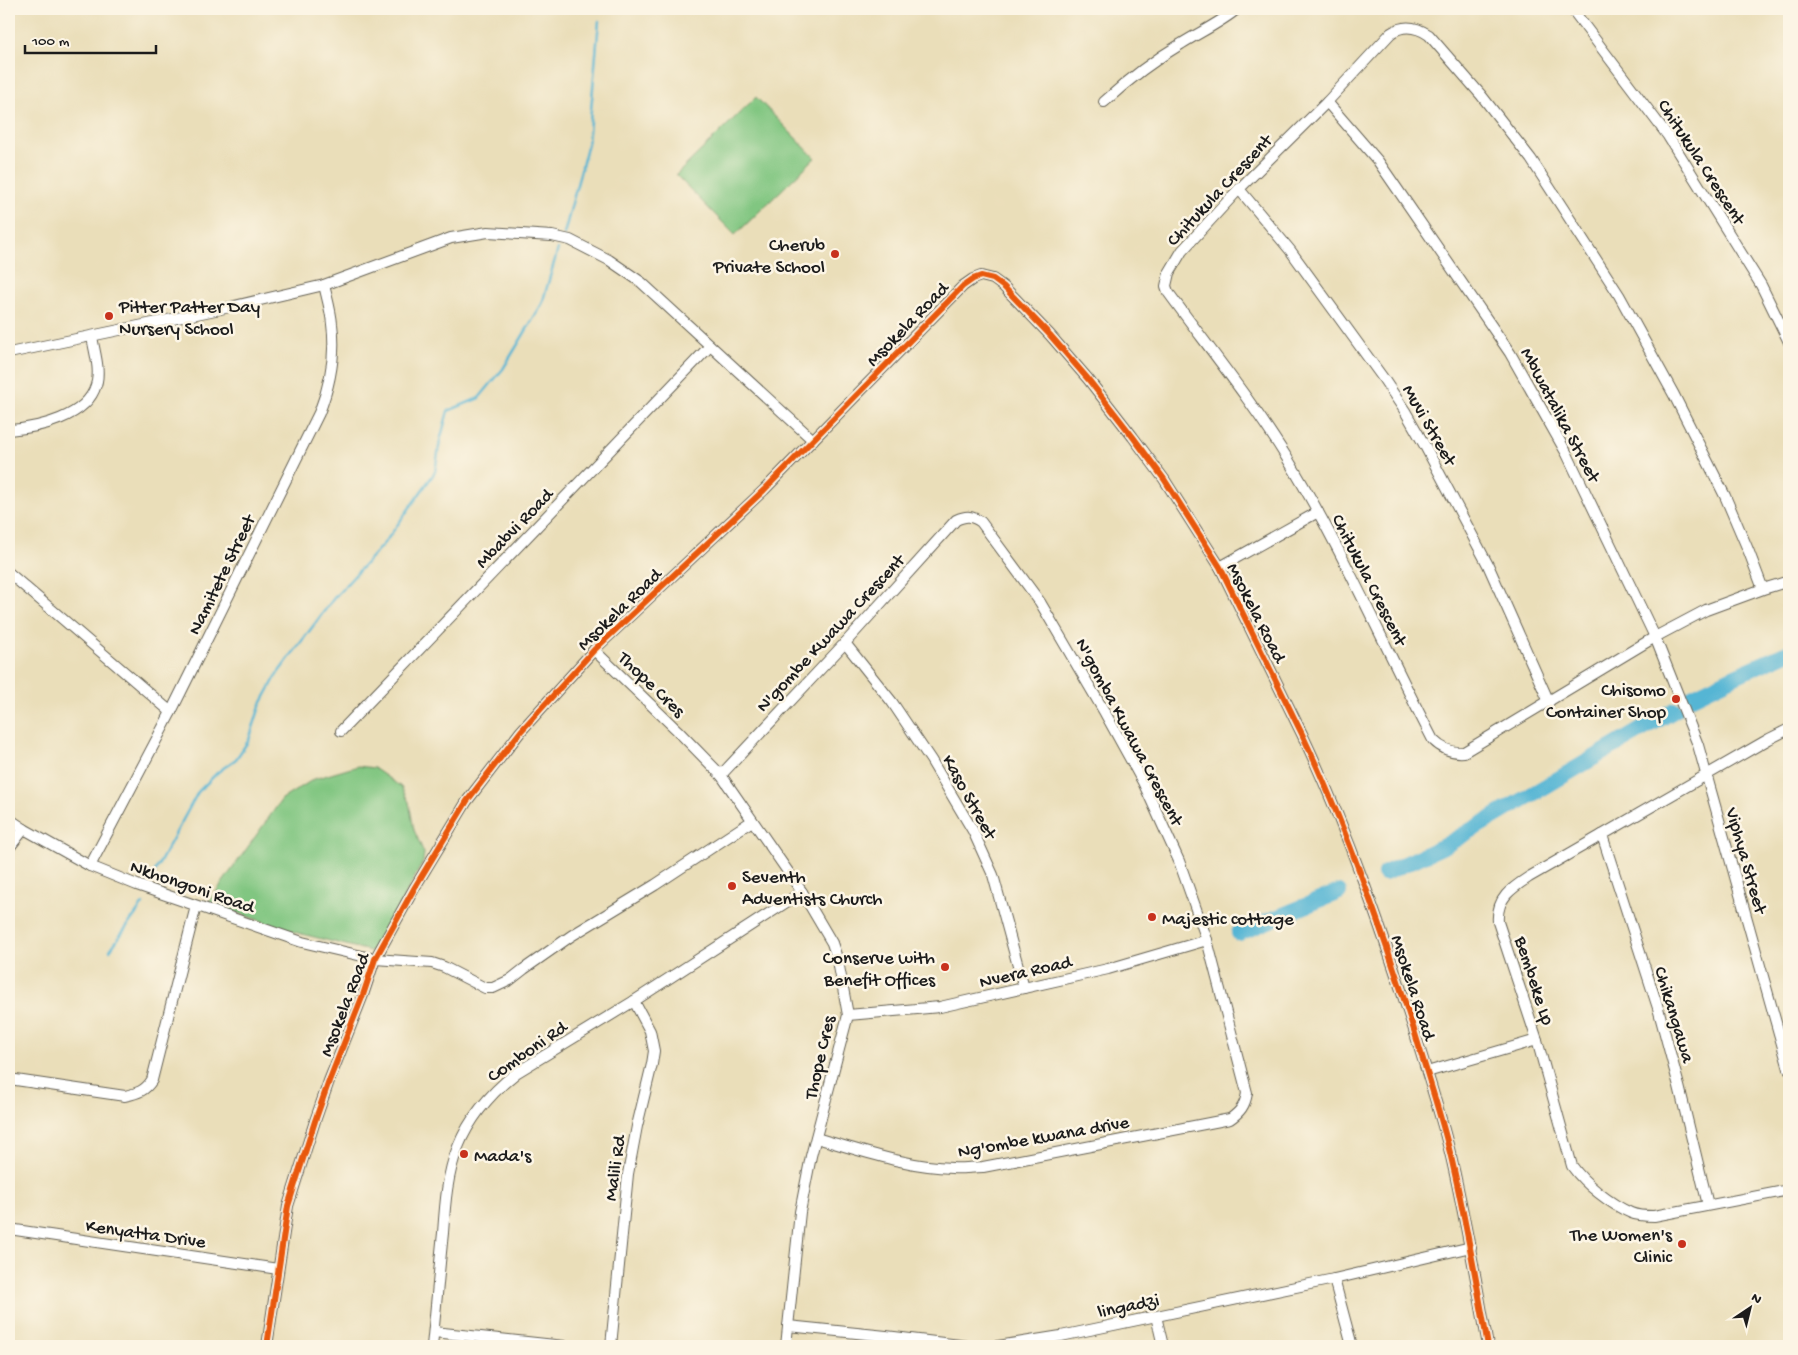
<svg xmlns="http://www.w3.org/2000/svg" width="1798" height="1355" font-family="'Gochi Hand',sans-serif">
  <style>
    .green { fill: #81c681; stroke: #4e714e }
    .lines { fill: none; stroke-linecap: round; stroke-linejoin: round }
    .stream { stroke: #55b5d4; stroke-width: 2.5 }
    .river { stroke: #55b5d4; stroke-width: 16 }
    .street-casing { stroke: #646053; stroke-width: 12 }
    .street { stroke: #fff; stroke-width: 10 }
    .cycleway-casing { stroke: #fcf5e5; stroke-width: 9 }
    .cycleway { stroke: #e8590c; stroke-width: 6 }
    .poi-dot { fill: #c8321e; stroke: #fcf5e5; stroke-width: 2 }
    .labels { text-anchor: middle; stroke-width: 5; stroke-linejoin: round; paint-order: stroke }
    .street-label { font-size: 19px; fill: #1c1c1c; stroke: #fcf5e5 }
    .poi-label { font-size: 19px; fill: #1c1c1c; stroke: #fcf5e5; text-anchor: end }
  </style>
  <rect width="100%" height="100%" fill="#fcf5e5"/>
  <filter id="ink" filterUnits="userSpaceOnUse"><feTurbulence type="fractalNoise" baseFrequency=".02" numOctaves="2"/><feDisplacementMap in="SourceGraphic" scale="10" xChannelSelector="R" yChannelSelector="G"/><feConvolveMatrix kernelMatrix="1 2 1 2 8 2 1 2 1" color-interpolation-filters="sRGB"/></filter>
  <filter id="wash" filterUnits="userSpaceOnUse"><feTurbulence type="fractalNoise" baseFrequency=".0096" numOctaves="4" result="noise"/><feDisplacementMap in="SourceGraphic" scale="20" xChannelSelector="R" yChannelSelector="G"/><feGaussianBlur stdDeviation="1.12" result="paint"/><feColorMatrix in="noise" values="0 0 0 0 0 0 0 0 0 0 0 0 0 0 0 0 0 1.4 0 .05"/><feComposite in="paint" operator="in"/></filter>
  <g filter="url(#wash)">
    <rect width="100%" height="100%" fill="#eadeb9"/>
    <g class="green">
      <polygon points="756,97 815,158 735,235 676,175"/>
      <polygon points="358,766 374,768 401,787 409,802 414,830 424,853 423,862 374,952 294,932 208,903 282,799 314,779"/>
    </g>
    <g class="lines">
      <g class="stream">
        <polyline points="564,234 588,143 599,21"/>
        <polyline points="153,875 198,792 218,772 236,759 249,740 260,706 278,673 334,598 386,541 435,472 440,441 448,411 479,398 503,369 542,304 558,249"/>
        <polyline points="110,950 143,904"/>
      </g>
      <g class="river">
        <polyline points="1692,697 1733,677 1789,652"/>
        <polyline points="1385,873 1446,845 1675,710"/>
        <polyline points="1239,933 1339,892"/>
      </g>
    </g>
  </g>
  <g filter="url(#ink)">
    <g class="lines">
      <defs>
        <g id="street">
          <polyline points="1572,9 1668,136 1761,285 1789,342"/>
          <path d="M 1104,102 C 1127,81 1154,60 1181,44 C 1200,32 1220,23 1237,9"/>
          <polyline points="1327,102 1378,161 1510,353 1567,454 1655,637 1698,745 1789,1069"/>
          <polyline points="1239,189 1290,250 1383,378 1405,411 1425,446 1488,565 1549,702"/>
          <polyline points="9,353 230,307 324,285 451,238 488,232 552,236 570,240 609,260 641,282 813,440"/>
          <path d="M 9,430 C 38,428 87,417 96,385 C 101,370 94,351 92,336"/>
          <polyline points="1220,567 1318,512"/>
          <polyline points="9,573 171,712"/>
          <path d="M 1763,589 L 1749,552 L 1725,496 L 1674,395 L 1619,295 L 1531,159 L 1481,95 L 1429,35 C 1417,27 1404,24 1391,33 L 1327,102 L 1239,189 L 1182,251 L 1169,273 L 1166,286 L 1168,292 C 1208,347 1251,400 1287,458 C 1342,548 1384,646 1433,740 C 1442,749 1451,753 1464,752 L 1655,637 L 1706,610 L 1763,589 L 1789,581"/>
          <polyline points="845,643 892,702 931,760 973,831 993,875 1024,988"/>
          <polyline points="594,650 677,730 721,775 802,892 832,943 838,961 848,1015 811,1156 800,1212 786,1346"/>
          <path d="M 1789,729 L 1769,739 L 1529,877 C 1512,888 1496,898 1498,922 L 1537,1040 L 1572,1166 C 1585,1184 1610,1204 1631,1213 C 1638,1216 1646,1216 1654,1216 L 1789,1190"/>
          <polyline points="341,731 710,346"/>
          <path d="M 721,775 L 845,643 L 956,520 C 967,515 972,516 981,522 L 1040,602 L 1105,713 L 1143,782 L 1179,861 L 1207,940 L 1247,1093 C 1245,1106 1240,1112 1230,1119 L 983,1167 C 972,1167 962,1169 952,1168 C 906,1167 860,1150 816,1138"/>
          <polyline points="9,819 24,829 90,866 137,885 302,942 375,959 432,963 444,967 485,988 493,988 510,980 524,969 571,936 655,885 752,821"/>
          <polyline points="1602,835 1658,1008 1679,1086 1708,1205"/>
          <polyline points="9,848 24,829"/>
          <path d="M 90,866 L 171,712 L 319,413 C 330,385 336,354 332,324 C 331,311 327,298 324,285"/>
          <polyline points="848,1015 940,1007 1108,969 1207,940"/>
          <polyline points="1427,1072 1537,1040"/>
          <path d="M 9,1079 L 125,1096 C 138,1093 145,1091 152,1080 L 196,906"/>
          <polyline points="9,1229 278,1269"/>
          <polyline points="1334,1279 1352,1346"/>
          <polyline points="1156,1316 1163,1346"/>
          <polyline points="788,1326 886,1336 968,1346 998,1346 1061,1336 1334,1279 1471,1247"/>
          <polyline points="434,1332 564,1346"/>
          <path d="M 267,1346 L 288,1206 L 315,1121 L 329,1081 L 363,995 L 375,959 L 415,887 L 467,801 L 521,731 L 594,650 L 764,490 L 963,286 L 973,279 L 981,276 L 993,279 L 1004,287 L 1050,335 L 1088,379 L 1133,437 L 1164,479 L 1220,567 L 1302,734 C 1347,829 1382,930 1414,1030 C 1427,1074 1442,1117 1452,1161 C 1466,1222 1477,1284 1488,1346"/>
          <path d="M 432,1346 C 436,1308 439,1270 443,1233 C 445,1204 447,1174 458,1147 C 470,1117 491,1093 516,1073 L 634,1001 L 802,892"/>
          <polyline points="611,1346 628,1174 637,1126 652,1064 654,1051 650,1031 634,1001"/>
        </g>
      </defs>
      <use href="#street" class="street-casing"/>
      <use href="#street" class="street"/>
      <defs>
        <path id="cycleway" d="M 267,1346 L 288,1206 L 315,1121 L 329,1081 L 363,995 L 375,959 L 415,887 L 467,801 L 521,731 L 594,650 L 764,490 L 963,286 L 973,279 L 981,276 L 993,279 L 1004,287 L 1050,335 L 1088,379 L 1133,437 L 1164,479 L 1220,567 L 1302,734 C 1347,829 1382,930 1414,1030 C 1427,1074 1442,1117 1452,1161 C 1466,1222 1477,1284 1488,1346"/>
      </defs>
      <use href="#cycleway" class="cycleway-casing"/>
      <use href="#cycleway" class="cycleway"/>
    </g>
  </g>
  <g class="poi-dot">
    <circle cx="835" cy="254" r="5"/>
    <circle cx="109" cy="316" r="5"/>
    <circle cx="1676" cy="699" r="5"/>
    <circle cx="732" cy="886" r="5"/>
    <circle cx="1152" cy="917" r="5"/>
    <circle cx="945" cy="967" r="5"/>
    <circle cx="464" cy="1154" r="5"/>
    <circle cx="1682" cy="1244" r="5"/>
  </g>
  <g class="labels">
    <g class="street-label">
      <text transform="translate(1703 161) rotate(57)" y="7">Chitukula Crescent</text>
      <text transform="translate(1218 189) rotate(-47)" y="7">Chitukula Crescent</text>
      <text transform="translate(906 323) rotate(-46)" y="7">Msokela Road</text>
      <text transform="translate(1562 414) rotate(62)" y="7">Mbwatalika Street</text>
      <text transform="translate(1431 424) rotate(60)" y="7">Muvi Street</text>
      <text transform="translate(513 527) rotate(-46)" y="7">Mbabvi Road</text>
      <text transform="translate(220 574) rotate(-64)" y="7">Namitete Street</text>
      <text transform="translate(1371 579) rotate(63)" y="7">Chitukula Crescent</text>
      <text transform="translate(618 608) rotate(-44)" y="7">Msokela Road</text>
      <text transform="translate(1258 612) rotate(63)" y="7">Msokela Road</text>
      <text transform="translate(829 632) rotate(-47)" y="7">N'gombe Kwawa Crescent</text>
      <text transform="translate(653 683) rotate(44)" y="7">Thope Cres</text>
      <text transform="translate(1131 731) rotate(62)" y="7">N'gomba Kwawa Crescent</text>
      <text transform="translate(971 796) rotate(61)" y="7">Kaso Street</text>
      <text transform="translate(1748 860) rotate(74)" y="7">Viphya Street</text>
      <text transform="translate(193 885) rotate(19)" y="7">Nkhongoni Road</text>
      <text transform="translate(1025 970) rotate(-13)" y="7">Nvera Road</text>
      <text transform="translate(1536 980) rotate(72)" y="7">Bembeke Lp</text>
      <text transform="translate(1415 987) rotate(72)" y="7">Msokela Road</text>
      <text transform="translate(343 1004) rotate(-69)" y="7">Msokela Road</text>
      <text transform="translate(1676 1014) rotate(73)" y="7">Chikangawa</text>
      <text transform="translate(526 1050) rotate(-35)" y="7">Comboni Rd</text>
      <text transform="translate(818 1057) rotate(-77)" y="7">Thope Cres</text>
      <text transform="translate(1043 1135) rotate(-10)" y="7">Ng'ombe kwana drive</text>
      <text transform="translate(613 1168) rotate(-82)" y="7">Malili Rd</text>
      <text transform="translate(146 1232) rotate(8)" y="7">Kenyatta Drive</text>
      <text transform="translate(1128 1304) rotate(-12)" y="7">lingadzi</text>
    </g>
    <g class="poi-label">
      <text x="825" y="250">Cherub<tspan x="825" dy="22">Private School</tspan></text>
      <text x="119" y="312" text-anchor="start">Pitter Patter Day<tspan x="119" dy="22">Nursery School</tspan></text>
      <text x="1666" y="695">Chisomo<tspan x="1666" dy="22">Container Shop</tspan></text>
      <text x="742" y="882" text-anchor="start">Seventh<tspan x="742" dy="22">Adventists Church</tspan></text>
      <text x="1162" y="924" text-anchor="start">Majestic cottage</text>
      <text x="935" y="963">Conserve with<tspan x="935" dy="22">Benefit Offices</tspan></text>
      <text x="474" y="1161" text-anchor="start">Mada's</text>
      <text x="1672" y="1240">The Women's<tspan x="1672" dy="22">Clinic</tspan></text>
    </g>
  </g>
  <rect width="1798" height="1355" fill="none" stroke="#fcf5e5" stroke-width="30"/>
  <g transform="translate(1750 1308) rotate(35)" stroke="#fcf5e5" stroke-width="4" paint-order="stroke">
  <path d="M0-4L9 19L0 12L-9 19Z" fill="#1c1c1c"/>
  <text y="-8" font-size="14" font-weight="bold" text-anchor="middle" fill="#1c1c1c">N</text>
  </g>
  <path d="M25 45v8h131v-8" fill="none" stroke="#1c1c1c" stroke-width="2.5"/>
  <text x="32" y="45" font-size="15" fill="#1c1c1c" stroke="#fcf5e5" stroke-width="4" paint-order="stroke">100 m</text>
</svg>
